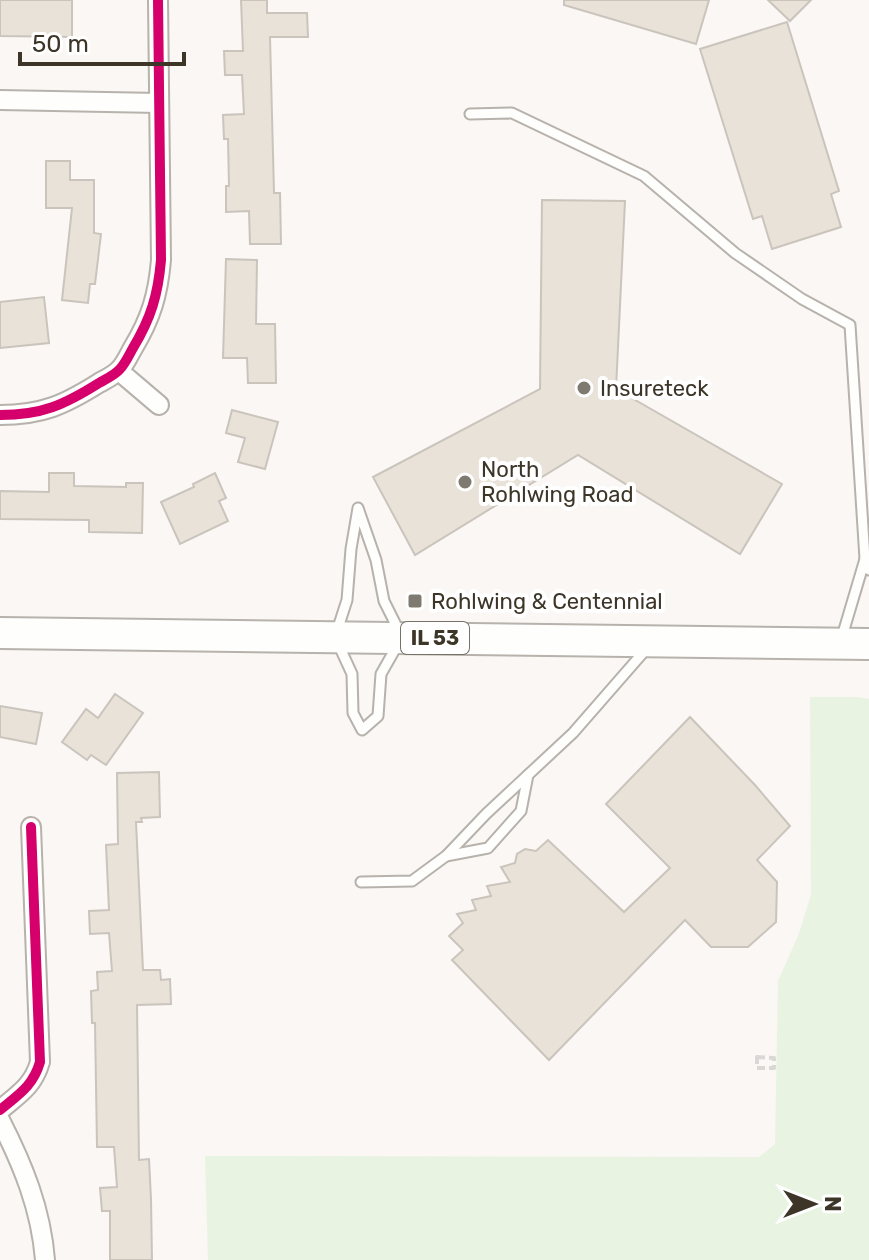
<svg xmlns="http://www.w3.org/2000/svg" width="869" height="1260" font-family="Rubik,sans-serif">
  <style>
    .green { fill: #e8f4e1 }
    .building { fill: #e8e2d8; stroke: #cac4bd; stroke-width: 2 }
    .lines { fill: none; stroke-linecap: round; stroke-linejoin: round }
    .lane-casing { stroke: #b7b2ab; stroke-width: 13 }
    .street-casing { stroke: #b7b2ab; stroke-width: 22 }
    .primary-casing { stroke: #b7b2ab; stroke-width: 34 }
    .path { stroke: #dad8d6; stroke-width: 4; stroke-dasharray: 8 4; stroke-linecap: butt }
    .lane { stroke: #fefefd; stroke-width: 9 }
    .street { stroke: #fefefd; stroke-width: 18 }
    .primary { stroke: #fefefd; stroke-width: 30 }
    .cycleway-casing { stroke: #fff; stroke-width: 15 }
    .cycleway { stroke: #d6006c; stroke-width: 10 }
    .poi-dot { fill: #7f7a6f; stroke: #fff; stroke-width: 3 }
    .labels { text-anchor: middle; stroke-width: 8; stroke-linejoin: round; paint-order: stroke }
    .shield { fill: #fff; stroke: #777268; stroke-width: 2 }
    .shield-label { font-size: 20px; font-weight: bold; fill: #3d3628 }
    .poi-label { font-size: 22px; fill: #3d3628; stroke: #fff; text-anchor: start }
  </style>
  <rect width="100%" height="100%" fill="#faf7f4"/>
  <polygon class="green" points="810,697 857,697 869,699 869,1260 208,1260 205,1156 759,1157 775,1144 778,981 798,936 811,895"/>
  <g class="building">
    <polygon points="0,0 72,0 72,37 0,36"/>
    <polygon points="241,0 267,0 267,13 307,13 308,37 270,37 274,193 280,193 281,244 250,244 249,211 226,212 226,186 229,186 228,139 224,139 223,115 244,114 242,75 225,75 224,51 243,51"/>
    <polygon points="564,0 709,0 696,44 564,5"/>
    <polygon points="768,0 811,0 790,21"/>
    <polygon points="787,22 839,191 831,194 841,227 772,249 762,216 753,219 700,49"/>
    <polygon points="46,161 70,161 70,180 94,180 94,233 101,234 95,284 90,284 88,303 62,300 72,208 46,208"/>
    <polygon points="542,200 625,201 616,389 782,484 740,554 578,455 415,555 373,477 540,389"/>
    <polygon points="226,259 257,260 256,324 275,324 276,383 248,383 247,358 223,358"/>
    <polygon points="44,297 49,343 0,348 0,302"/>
    <polygon points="232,410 278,422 265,469 238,462 245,438 226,433"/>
    <polygon points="49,473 74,473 74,486 126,487 126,483 143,483 142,533 89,532 89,520 0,519 0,491 49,492"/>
    <polygon points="215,473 226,498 219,501 228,521 180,544 161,502 194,487 193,484"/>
    <polygon points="115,694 143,713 106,765 91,755 87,760 62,742 86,709 98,718"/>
    <polygon points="0,706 42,713 36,744 0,737"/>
    <polygon points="690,717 755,785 790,826 757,860 777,882 776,922 748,947 711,947 685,920 549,1060 452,960 463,950 449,936 463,923 457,914 476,910 472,900 491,896 487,886 510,882 501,867 515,863 517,854 525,849 536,851 548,840 624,912 670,868 606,804"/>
    <polygon points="159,772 160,817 141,818 142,822 136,822 143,970 160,970 161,980 170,979 171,1004 137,1005 139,1160 149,1159 151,1199 152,1260 110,1260 110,1211 102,1211 100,1188 117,1187 114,1147 97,1147 95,1023 92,1023 91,991 98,990 97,972 112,971 109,933 90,934 89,911 109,910 106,845 118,844 117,773"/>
  </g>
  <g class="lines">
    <defs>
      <g id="lane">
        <polyline points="470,114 512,113 644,176 735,253 802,299 850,325 865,559"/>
        <polygon points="358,508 376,560 384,601 402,637 381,674 378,716 362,730 353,713 352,674 335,637 347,600 351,549"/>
        <polyline points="841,640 865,559 869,570"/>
        <polyline points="446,856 488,848 521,811 528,775"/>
        <polyline points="361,882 412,881 446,856 486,814 573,733 648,647"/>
      </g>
      <g id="street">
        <polyline points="0,100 159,103"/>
        <polyline points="119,371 159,405"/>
        <path d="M 0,415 C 42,415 64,405 99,383 C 106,379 115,375 120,369 C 125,364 129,355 133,348 C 151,318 158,295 161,260 L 158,0"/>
        <path d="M 0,1110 C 19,1094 33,1086 40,1062 L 31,827"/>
        <path d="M 0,1120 C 23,1165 41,1209 45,1260"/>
      </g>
      <polyline id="primary" points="0,633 869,644"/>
    </defs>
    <use href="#lane" class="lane-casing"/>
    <use href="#street" class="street-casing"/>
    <use href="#primary" class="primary-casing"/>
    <polygon class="path" points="757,1057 774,1058 774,1068 757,1068"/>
    <use href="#lane" class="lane"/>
    <use href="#street" class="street"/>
    <use href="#primary" class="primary"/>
    <defs>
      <g id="cycleway">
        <path d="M 0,415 C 42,415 64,405 99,383 C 106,379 115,375 120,369 C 125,364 129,355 133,348 C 151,318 158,295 161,260 L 158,0"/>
        <path d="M 0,1110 C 19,1094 33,1086 40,1062 L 31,827"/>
      </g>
    </defs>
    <use href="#cycleway" class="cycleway-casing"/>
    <use href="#cycleway" class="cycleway"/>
  </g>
  <g class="poi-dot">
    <circle cx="584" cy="388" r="8"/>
    <circle cx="465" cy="482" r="8"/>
    <rect x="407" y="593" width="16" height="16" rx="4"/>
  </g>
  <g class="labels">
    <rect class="shield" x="401" y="622" width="68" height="32" rx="6"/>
    <g class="shield-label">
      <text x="435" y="645">IL 53</text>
    </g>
    <g class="poi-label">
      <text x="600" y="396">Insureteck</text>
      <text x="481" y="477">North<tspan x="481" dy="25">Rohlwing Road</tspan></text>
      <text x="431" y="609">Rohlwing &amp; Centennial</text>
    </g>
  </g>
  <g transform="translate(813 1204) rotate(90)" stroke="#ffffff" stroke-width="6" paint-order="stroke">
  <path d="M0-6L14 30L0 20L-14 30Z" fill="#3d3628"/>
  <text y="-12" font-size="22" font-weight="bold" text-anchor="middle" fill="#3d3628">N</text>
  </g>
  <path d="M20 52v12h164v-12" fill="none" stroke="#3d3628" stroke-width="4"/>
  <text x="32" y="52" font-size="24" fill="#3d3628" stroke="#ffffff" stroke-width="6" paint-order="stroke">50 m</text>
</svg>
